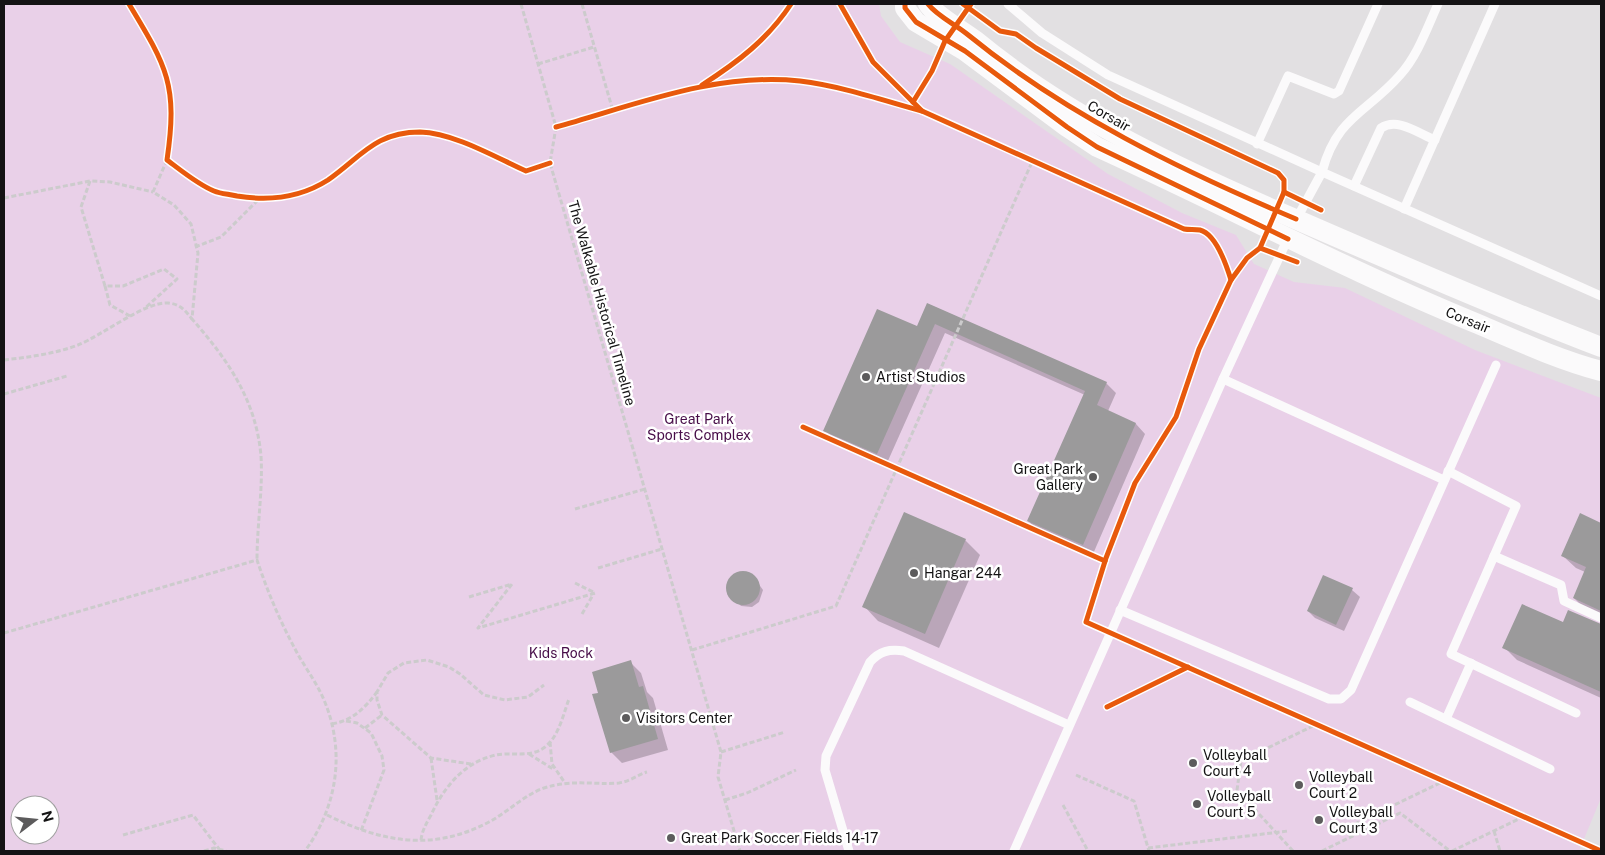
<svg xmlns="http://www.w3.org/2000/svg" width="1605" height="855" font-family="'Public Sans',sans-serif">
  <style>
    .green { fill: #e9d0e8; fill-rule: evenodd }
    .shadow { fill: #0003 }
    .building { fill: #9b9a9b }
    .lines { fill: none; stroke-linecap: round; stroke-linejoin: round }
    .path { stroke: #cccbcc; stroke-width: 3; stroke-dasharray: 5 2.5; stroke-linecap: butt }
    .service { stroke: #fbfafb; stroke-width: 9 }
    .tertiary { stroke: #fbfafb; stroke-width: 20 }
    .cycleway-casing { stroke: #fff; stroke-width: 8 }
    .cycleway { stroke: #e8590c; stroke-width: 5 }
    .poi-dot { fill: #5c5b5c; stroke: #fff; stroke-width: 2 }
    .labels { text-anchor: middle; stroke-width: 5; stroke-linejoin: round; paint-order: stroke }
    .street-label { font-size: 14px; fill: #141314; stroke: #fff }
    .poi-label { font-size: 14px; fill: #141314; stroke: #fff; text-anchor: start }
    .park-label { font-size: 14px; fill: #470d48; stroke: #fff }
  </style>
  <rect width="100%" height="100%" fill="#e2e0e2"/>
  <path class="green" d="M 4,4 L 879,4 L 881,16 L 900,42 L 950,64 L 1108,174 L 1182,213 L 1236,235 L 1254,264 L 1294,282 L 1345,288 L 1475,350 L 1601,398 L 1601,798 L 1579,851 L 4,851 ZM 20,805 L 50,805 L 50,835 L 20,835 Z"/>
  <g class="shadow">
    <polygon points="928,304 1106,383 1116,393 1108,411 1136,424 1145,434 1093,554 1038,530 1028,521 1085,395 945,333 887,463 835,440 825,430 917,328"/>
    <polygon points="1581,515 1601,524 1601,617 1587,611 1574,598 1585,572 1576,568 1563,556"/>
    <polygon points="965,540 980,555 939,648 878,621 864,606"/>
    <polygon points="739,573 753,576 763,590 759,602 752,607 741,606 728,591 729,582"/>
    <polygon points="1324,576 1352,590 1360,597 1344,631 1315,618 1308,611"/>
    <polygon points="1564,624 1601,624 1601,698 1517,660 1504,647"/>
    <polygon points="630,662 641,673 647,692 653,698 668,750 622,763 611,752 600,694"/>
  </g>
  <g class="building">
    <polygon points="927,303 1107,382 1097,405 1136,423 1083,545 1027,521 1085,391 964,337 935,324 877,454 823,431 877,309 917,326"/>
    <polygon points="904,512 966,539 925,634 862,607"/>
    <polygon points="1580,513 1601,523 1601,611 1573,598 1586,567 1561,556"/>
    <circle cx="743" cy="588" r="17"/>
    <polygon points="1323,575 1353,588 1336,625 1307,611"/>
    <polygon points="1522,604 1563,622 1568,610 1601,624 1601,692 1502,648"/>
    <polygon points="631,660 639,687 643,686 658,739 610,753 592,694 598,693 592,672"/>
  </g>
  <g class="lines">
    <g class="path">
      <polyline points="521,4 556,127 550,163 721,752 718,777 740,851"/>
      <polyline points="582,4 613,111"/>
      <polyline points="538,64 594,47"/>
      <path d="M 167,160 L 153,192 L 174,205 L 191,224 L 198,253 L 192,319 C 228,360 256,400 261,456 C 263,490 257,525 257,560"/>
      <polyline points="90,181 81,207 105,286"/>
      <polyline points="4,198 90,181 110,182 153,192"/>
      <polyline points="195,247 221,237 259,199"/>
      <polyline points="130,316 110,305 105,286 123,286 164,269 177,279 144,309"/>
      <path d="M 4,360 C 29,357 54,354 78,345 C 101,336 146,301 168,303 C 180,304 185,310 192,319"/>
      <polyline points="4,394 67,376"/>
      <polyline points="575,509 645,489"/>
      <polyline points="598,568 662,549"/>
      <polyline points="469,597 512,584 478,628 595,593 573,582"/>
      <polyline points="582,614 594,593"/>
      <path d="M 4,633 L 257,560 C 267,590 279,619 294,647 C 303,665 316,681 324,700 C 346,752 337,807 305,851"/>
      <polyline points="692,650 836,606 1032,162"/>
      <polyline points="346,721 357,723 371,733 382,756 384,770 361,831"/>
      <path d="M 332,724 C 353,720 364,709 377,692"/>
      <polyline points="365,728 382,715"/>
      <polyline points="550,742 552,764 565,783"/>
      <polyline points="721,752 785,732"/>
      <polyline points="529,754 553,769"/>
      <polyline points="431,758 437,800"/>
      <polyline points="471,764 431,758 382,715 377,700 377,692 388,673 404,663 427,660 449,667 460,674 484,695 505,700 528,697 544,685"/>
      <polyline points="1076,775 1134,801 1149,851"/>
      <polyline points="725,800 747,793 796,770"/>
      <polyline points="1063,805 1088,851"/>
      <path d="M 327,815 C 382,842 432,852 489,822 C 508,812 524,795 544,788 C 573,779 592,785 619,783 C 631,781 637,775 647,772"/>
      <polyline points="1494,831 1500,851"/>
      <polyline points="1362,832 1357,823 1444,781"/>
      <polyline points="123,835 193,815 219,849"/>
      <path d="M 421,840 C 422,831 426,824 431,815 C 444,787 464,762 496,755 C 512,752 531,758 545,747 C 559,736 563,715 569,699"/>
      <polyline points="1148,848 1288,831"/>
      <polyline points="204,851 214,848 226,851"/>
      <polyline points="1293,851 1237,790 1241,761 1317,724"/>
      <polyline points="1322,851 1400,813 1450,851"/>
      <polyline points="1452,851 1525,816"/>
    </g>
    <g class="service">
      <polyline points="1008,4 1042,33 1108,75 1322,172 1296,220"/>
      <path d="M 1438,4 C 1427,28 1418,55 1400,75 C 1367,113 1337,116 1322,172 L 1601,296"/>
      <polyline points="1257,144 1288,76 1334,94 1339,91 1378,4"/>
      <path d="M 1354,186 L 1381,128 C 1397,117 1418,133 1435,140"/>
      <polyline points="1404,209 1495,4"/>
      <polyline points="1223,379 1444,480"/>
      <polyline points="1448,471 1516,506 1451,654 1576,713"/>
      <polyline points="1494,556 1561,585 1564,601 1601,618"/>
      <polyline points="1120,610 1329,699 1341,699 1351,690 1496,365"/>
      <polyline points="1410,702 1550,769"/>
      <polyline points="1446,719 1471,663"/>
      <path d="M 849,851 L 825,770 L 826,756 L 870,662 C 880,651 889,649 904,651 L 1069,725"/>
      <polyline points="1014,851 1223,379 1289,236"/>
    </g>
    <g class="tertiary">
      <path d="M 905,4 L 905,8 L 916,22 L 965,51 L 1067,127 L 1097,147 C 1225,205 1348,271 1478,324 C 1518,341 1559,360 1601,371"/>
      <path d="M 928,4 C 936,16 963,31 976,41 C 1073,121 1188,173 1302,222 C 1401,265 1500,308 1601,347"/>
    </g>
    <defs>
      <g id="cycleway">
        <path d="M 129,4 C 167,67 178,85 167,160 C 182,171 197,184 214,191 C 221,194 229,194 237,196 C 268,201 300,198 328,180 C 361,157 375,132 420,132 C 454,133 495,157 526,171 L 550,163"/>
        <path d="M 840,4 L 873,62 L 922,111 L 1184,229 C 1189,230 1195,229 1200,230 C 1216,234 1227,267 1231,280 L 1247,258 L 1260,248"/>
        <polyline points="905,4 905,8 916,22 965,51 1067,127 1097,147 1288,239"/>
        <path d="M 928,4 C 937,16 955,24 967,34 C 1065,114 1180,170 1296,219"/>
        <polyline points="963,4 1000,31 1016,34 1036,48 1120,99 1278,173 1284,180 1284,192"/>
        <path d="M 702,85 C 738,62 768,39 791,4"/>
        <polyline points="913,102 932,71 945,41 971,4"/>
        <path d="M 556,127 C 635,105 716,72 800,81 C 841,86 882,100 922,111"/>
        <polyline points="1297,262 1260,248 1284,192 1321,210"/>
        <polyline points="1231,280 1199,349 1176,417 1135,483 1106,558 1086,622 1601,851"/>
        <polyline points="803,427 1105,561"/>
        <polyline points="1107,707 1188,667"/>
      </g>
    </defs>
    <use href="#cycleway" class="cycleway-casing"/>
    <use href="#cycleway" class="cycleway"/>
  </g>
  <g class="poi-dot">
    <circle cx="866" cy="377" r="5"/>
    <circle cx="1093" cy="477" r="5"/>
    <circle cx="914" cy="573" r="5"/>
    <circle cx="626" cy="718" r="5"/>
    <circle cx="1193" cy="763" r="5"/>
    <circle cx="1299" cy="785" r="5"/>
    <circle cx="1197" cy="804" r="5"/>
    <circle cx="1319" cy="820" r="5"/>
    <circle cx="671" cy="838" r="5"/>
  </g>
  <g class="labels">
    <g class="street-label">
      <text transform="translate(1109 116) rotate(30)" y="5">Corsair</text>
      <text transform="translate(602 303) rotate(74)" y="5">The Walkable Historical Timeline</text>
      <text transform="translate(1468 320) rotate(22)" y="5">Corsair</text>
    </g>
    <g class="poi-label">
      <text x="876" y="382">Artist Studios</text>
      <text x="1083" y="474" text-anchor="end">Great Park<tspan x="1083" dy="16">Gallery</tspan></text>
      <text x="924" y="578">Hangar 244</text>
      <text x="636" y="723">Visitors Center</text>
      <text x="1203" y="760">Volleyball<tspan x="1203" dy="16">Court 4</tspan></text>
      <text x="1309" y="782">Volleyball<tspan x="1309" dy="16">Court 2</tspan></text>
      <text x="1207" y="801">Volleyball<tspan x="1207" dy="16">Court 5</tspan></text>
      <text x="1329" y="817">Volleyball<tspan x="1329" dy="16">Court 3</tspan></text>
      <text x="681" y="843">Great Park Soccer Fields 14-17</text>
    </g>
    <g class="park-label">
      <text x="699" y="424">Great Park<tspan x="699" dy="16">Sports Complex</tspan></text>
      <text x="561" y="658">Kids Rock</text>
    </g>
  </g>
  <rect width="1605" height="855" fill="none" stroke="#141314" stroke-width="10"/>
  <g transform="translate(35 820) rotate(74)"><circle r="24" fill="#ffffff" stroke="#a1a1a1"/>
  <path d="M0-4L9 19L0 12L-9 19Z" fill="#5c5b5c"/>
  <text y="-8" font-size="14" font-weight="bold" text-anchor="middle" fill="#141314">N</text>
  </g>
</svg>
